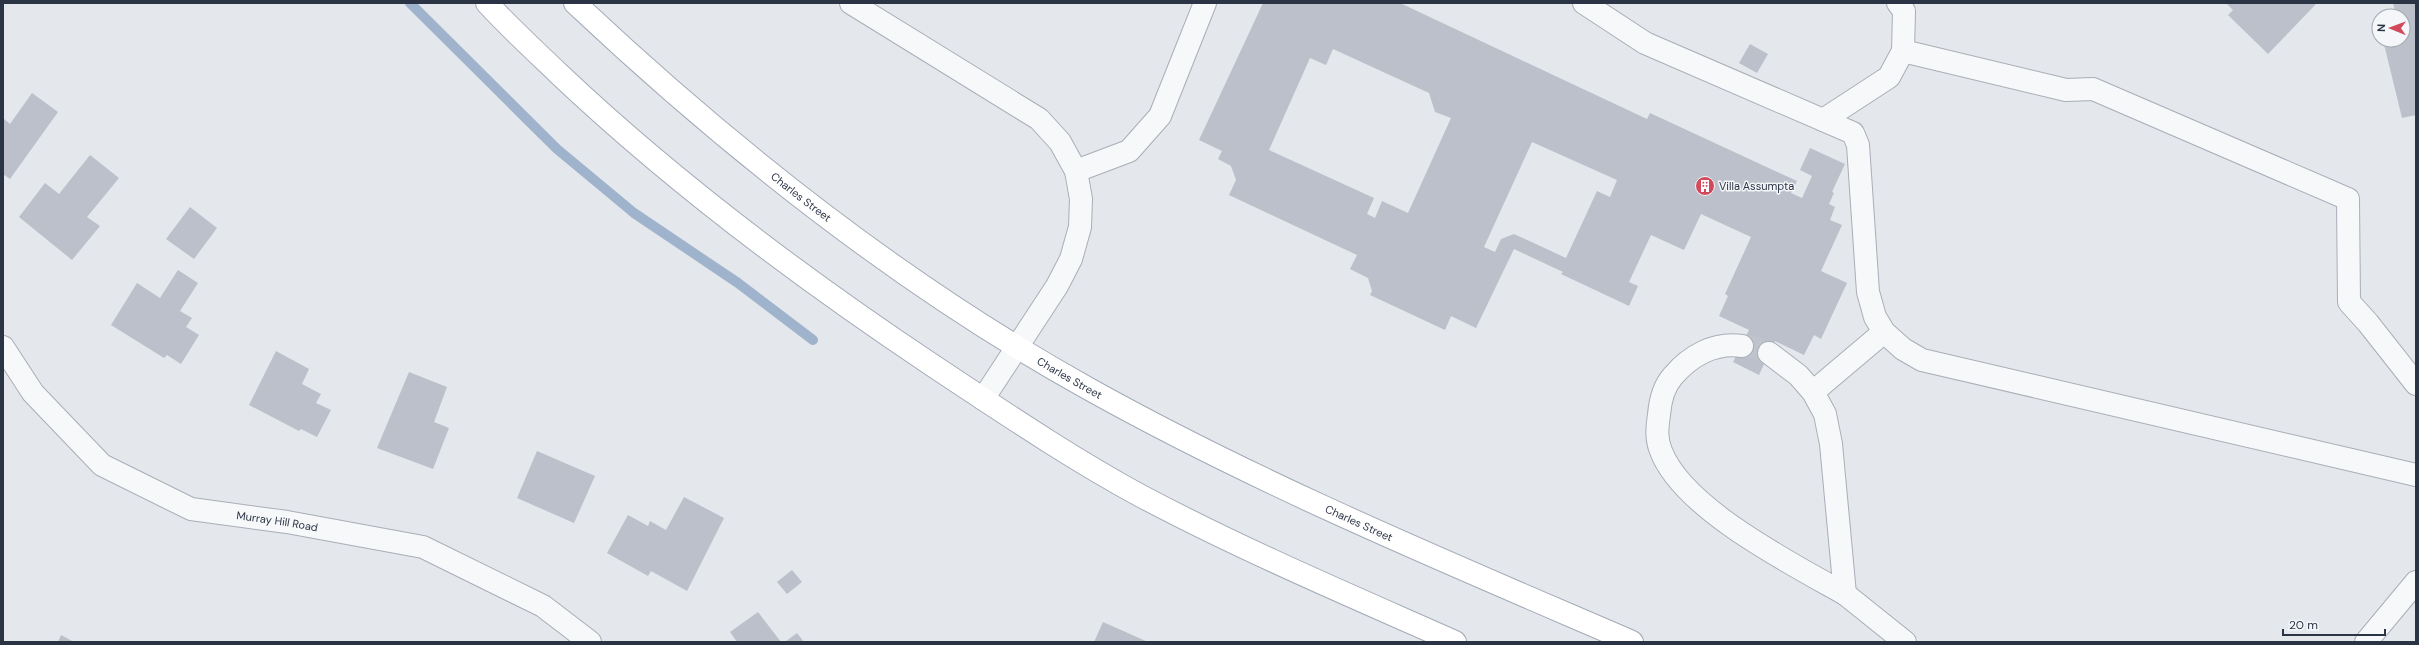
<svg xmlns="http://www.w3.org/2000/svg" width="2419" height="645" font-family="'DM Sans',sans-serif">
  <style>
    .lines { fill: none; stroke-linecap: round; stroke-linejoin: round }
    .stream { stroke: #9fb4cc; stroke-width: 10 }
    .building { fill: #bbc0ca; fill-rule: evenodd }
    .minor-tunnel { stroke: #bfc3cb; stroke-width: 22; stroke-dasharray: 22 11; stroke-linecap: butt }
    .minor-casing { stroke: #a9aeb7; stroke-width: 24 }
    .major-casing { stroke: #a3abb8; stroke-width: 24 }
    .minor { stroke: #f7f8fa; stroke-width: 22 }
    .major { stroke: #fff; stroke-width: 22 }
    .labels { text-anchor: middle; stroke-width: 3; stroke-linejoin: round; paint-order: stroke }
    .poi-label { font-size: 11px; fill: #2b3445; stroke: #f4f6f9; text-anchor: start }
    .street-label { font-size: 11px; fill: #2b3445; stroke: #f4f6f9 }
  </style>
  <rect width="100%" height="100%" fill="#e4e7ec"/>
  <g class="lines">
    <polyline class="stream" points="410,3 557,149 634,213 738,283 813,340"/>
  </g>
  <g class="building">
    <path d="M 1263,3 L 1400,3 L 1647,119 L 1650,113 L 1797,181 L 1791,193 L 1802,198 L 1812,176 L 1800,170 L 1810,148 L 1845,164 L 1832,192 L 1834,193 L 1829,204 L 1835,207 L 1830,220 L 1842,225 L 1821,271 L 1847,283 L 1821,339 L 1814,335 L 1804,355 L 1775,341 L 1759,375 L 1733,362 L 1749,330 L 1719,316 L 1728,296 L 1725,294 L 1751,237 L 1701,214 L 1684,250 L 1651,235 L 1629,282 L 1638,286 L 1629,306 L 1561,274 L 1563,272 L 1514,249 L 1476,328 L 1451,316 L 1445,330 L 1370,295 L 1372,291 L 1368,278 L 1350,269 L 1357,255 L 1229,195 L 1236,180 L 1231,166 L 1218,159 L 1222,151 L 1199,140 ZM 1333,49 L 1429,93 L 1435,112 L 1451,118 L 1408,213 L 1382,201 L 1375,218 L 1367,214 L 1374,198 L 1269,150 L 1310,58 L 1326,65 ZM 1532,142 L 1617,180 L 1610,197 L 1597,191 L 1566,258 L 1514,234 L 1501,239 L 1495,252 L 1484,247 Z"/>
    <polygon points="2226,3 2317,3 2268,54 2228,15 2233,10"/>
    <polygon points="2393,3 2416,3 2416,115 2402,118 2383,40 2403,40 2403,16 2396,16"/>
    <polygon points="1750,44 1768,54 1757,73 1739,63"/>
    <polygon points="32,93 58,112 10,179 3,174 3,118 10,124"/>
    <polygon points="90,155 119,178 87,217 100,226 72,260 19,217 45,183 59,194"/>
    <polygon points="190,207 217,228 194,259 166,239"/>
    <polygon points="178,270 198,283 180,311 192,318 186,327 199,335 181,364 167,355 164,358 111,325 137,283 160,298"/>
    <polygon points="276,351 309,369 302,384 321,394 316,403 331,410 317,437 301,429 299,431 249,405"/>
    <polygon points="409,372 447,387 434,422 449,428 433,469 377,448"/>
    <polygon points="537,451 595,476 574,523 517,498"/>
    <polygon points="684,497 724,518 687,591 651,571 648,576 607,553 628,515 648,526 650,521 666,530"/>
    <polygon points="792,570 802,582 787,594 777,582"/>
    <polygon points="758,612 781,642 737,642 730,632"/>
    <polygon points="1103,622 1148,642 1094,642"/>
    <polygon points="797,633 804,642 785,642"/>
    <polygon points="61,635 74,642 58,642"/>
  </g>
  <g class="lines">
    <polyline class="minor-tunnel" points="1742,346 1755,347 1769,353"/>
    <defs>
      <g id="minor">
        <polyline points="851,3 1039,119 1060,142 1076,171 1081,199 1080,227 1071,259 1057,286 983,399"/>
        <polyline points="1584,3 1645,43 1853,133 1858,145 1868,292 1875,317 1884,332 1903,349 1922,360 2416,475"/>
        <polyline points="1898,3 1904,11 1903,51 2066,90 2093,89 2348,199 2349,302 2368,323 2416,384"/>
        <polyline points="1823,120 1889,77 1903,51"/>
        <polyline points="1076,171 1129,151 1160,116 1205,3"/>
        <path d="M 1742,346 C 1714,342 1690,356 1673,376 C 1664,386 1660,402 1659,415 C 1657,428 1656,439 1661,451 C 1683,509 1792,564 1845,594 L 1831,444 L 1825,414 L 1813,392 L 1798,375 L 1769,353"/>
        <path id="s1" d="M 3,347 L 33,393 L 102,465 L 191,509 L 287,522 L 423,547 L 543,606 L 590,642"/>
        <polyline points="1813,392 1884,332"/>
        <polyline points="1845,594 1905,642"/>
        <polyline points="2366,642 2416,582"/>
      </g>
      <g id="major">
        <path d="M 487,3 C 509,27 534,50 558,73 C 673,182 800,277 932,365 C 1000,410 1069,457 1141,496 C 1243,550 1349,595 1455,642"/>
        <path id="s2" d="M 575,3 C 729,148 903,286 1089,389 C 1263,486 1449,563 1632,642"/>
      </g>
    </defs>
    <use href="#minor" class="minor-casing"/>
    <use href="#major" class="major-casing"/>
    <use href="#minor" class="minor"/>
    <use href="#major" class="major"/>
  </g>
  <defs>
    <symbol id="building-disc" viewBox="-11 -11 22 22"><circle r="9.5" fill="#d1495b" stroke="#f4f6f9"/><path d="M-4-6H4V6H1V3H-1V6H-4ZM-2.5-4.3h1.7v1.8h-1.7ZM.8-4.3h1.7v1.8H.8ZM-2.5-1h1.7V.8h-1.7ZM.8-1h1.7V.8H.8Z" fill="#fff"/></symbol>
  </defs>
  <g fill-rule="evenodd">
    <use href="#building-disc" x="1694" y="175" width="22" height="22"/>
  </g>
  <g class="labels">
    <g class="poi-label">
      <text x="1719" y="190">Villa Assumpta</text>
    </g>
    <g class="street-label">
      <text dy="4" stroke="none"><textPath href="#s2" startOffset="298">Charles Street</textPath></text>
      <text dy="4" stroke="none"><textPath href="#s2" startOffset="622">Charles Street</textPath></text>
      <text dy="4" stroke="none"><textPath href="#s1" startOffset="341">Murray Hill Road</textPath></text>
      <text dy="4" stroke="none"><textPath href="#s2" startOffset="946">Charles Street</textPath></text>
    </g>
  </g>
  <rect width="2419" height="645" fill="none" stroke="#2b3445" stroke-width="8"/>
  <g transform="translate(2391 28) rotate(271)"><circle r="19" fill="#f4f6f9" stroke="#a4a8b1"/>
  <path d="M0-3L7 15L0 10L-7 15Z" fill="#d1495b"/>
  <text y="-6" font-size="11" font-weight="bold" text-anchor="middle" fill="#2b3445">N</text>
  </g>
  <path d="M2283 629v6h102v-6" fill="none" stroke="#2b3445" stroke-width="2"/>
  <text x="2289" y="629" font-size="12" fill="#2b3445" stroke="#f4f6f9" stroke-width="3" paint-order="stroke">20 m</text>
</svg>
